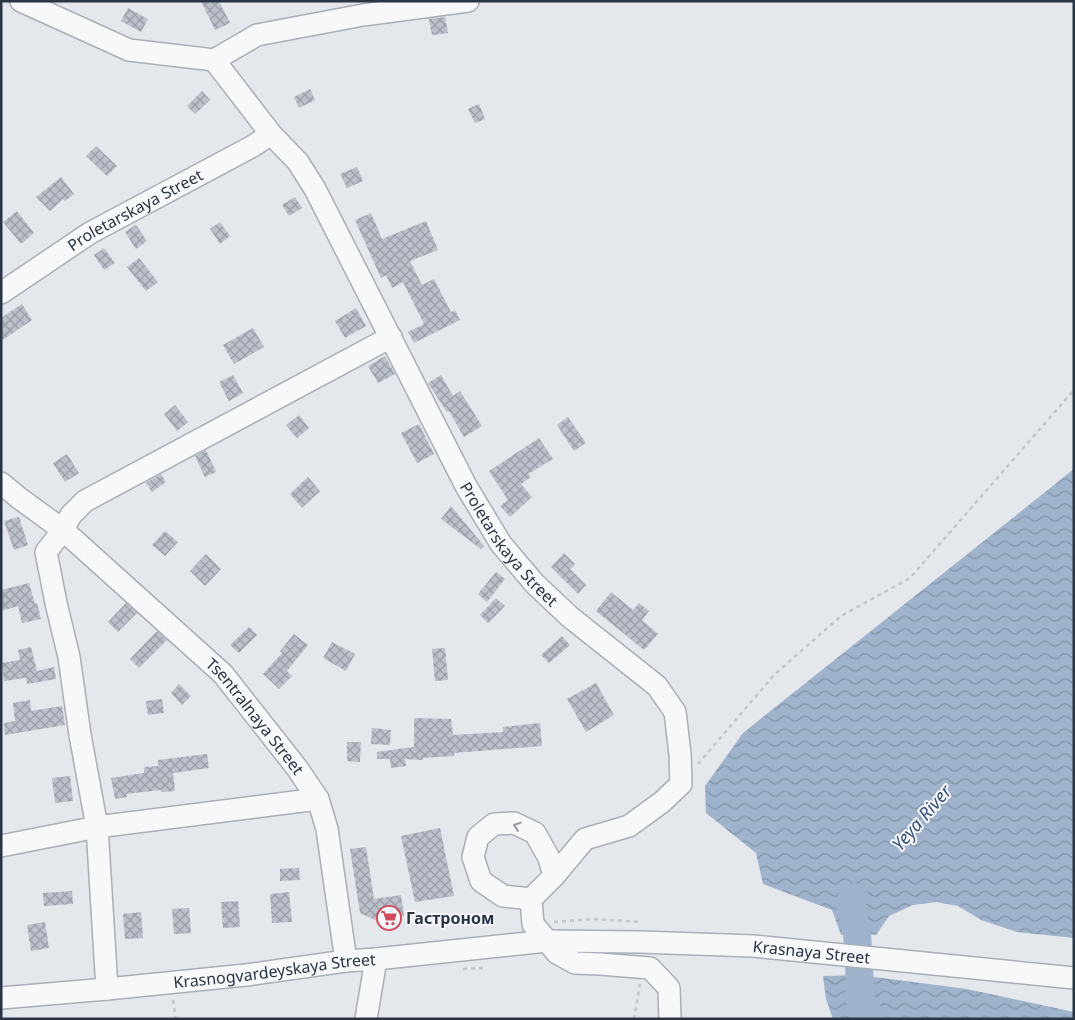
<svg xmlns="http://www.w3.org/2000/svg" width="1075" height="1020" font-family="'Noto Sans',sans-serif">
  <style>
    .water { fill: url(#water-waves) }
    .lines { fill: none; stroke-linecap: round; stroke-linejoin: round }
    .river { stroke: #9fb4cc; stroke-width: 28 }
    .building { fill: url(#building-cross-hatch) }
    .minor-casing { stroke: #a9aeb7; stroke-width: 24 }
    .path { stroke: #c2c5cb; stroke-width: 2.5; stroke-dasharray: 4 4; stroke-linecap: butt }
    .minor { stroke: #f7f8fa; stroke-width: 21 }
    .oneway { stroke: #9196a0 }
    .labels { text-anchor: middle; stroke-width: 4; stroke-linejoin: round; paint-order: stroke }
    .street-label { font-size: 16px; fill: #2b3445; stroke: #f4f6f9 }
    .poi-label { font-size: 16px; font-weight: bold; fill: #2b3445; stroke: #f4f6f9; text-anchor: start }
    .water-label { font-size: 18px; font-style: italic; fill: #34527a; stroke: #f4f6f9 }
  </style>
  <defs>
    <pattern id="water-waves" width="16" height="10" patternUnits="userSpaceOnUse" patternTransform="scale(1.25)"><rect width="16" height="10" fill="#9fb4cc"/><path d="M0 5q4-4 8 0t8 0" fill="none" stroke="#8293a7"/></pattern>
    <pattern id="building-cross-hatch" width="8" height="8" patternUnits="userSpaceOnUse" patternTransform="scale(1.25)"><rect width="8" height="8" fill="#bbc0ca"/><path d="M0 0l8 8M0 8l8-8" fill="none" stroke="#989da6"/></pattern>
  </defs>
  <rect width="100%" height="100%" fill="#e4e7ec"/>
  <g class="water">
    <polygon points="1074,469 1074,938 1017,932 981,920 958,906 936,902 913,905 889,916 876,935 857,933 841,935 832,910 763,884 756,853 706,813 705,786 743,733"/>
    <polygon points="859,975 967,989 1074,1012 1074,1019 833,1019 826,999 823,976"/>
  </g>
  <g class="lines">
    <polyline class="river" points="854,897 850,902 857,933 861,1003 873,1019"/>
  </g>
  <g class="building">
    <polygon points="201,1 219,1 230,23 215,30"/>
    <polygon points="128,8 148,19 141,32 121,21"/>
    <polygon points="445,17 448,33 432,35 429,19"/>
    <polygon points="310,89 315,100 299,108 294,97"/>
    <polygon points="202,91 210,100 195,114 187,106"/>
    <polygon points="479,104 485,119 475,123 468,109"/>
    <polygon points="96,146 117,166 107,176 86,156"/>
    <polygon points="357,167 363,181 347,188 340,174"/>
    <polygon points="61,177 74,194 65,201 63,199 50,211 36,197"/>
    <polygon points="295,197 302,208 289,216 282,205"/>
    <polygon points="17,211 34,233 21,244 3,222"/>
    <polygon points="371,213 382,239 426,221 438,250 410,261 422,285 434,279 451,312 455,310 460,320 414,343 408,332 424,324 403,282 392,288 386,275 381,278 355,220"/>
    <polygon points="220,222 230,236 220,244 210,229"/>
    <polygon points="136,225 147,241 136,249 125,232"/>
    <polygon points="104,248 115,263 104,270 94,255"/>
    <polygon points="139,258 158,282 146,291 127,267"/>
    <polygon points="22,304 32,320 1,341 1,318"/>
    <polygon points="356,308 366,326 345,338 335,321"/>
    <polygon points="253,328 264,347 234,364 223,345"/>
    <polygon points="385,356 395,374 378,383 368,366"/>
    <polygon points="233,375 243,393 229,401 219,382"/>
    <polygon points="441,375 453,396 460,391 482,426 464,437 449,411 447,412 428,383"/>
    <polygon points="175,405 188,422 177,431 164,414"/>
    <polygon points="299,415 309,428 297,438 286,425"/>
    <polygon points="568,417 586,443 574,451 557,425"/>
    <polygon points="419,424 434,454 417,463 401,433"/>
    <polygon points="539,438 553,459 528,474 531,477 521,484 532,497 510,517 500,506 508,500 489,471"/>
    <polygon points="206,450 216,472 205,477 195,456"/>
    <polygon points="67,454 79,473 65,482 53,463"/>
    <polygon points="161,474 166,482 152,492 146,483"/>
    <polygon points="308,477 320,491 302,508 290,494"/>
    <polygon points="451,506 484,546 481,549 441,519"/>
    <polygon points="19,517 28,545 14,550 4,521"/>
    <polygon points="165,531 178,542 165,556 152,545"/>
    <polygon points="564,553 575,564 570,569 586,585 578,594 551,567"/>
    <polygon points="206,554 221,569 205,586 190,571"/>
    <polygon points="496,572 505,579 487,602 478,594"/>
    <polygon points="29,583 35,604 37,603 41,619 22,623 18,606 1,611 1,590"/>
    <polygon points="611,592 633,610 639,603 649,611 642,620 658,634 644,650 596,611"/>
    <polygon points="496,598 505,606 488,623 480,615"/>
    <polygon points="126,603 137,613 118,632 108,622"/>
    <polygon points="249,627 257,635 239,653 230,645"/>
    <polygon points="157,631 167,640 139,668 130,659"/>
    <polygon points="294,634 308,645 287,671 292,676 279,689 263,674 282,653 280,651"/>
    <polygon points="562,636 570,645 549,663 541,655"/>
    <polygon points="332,642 355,654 346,671 323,658"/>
    <polygon points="31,647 37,671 54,667 56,679 27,684 26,678 4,681 2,663 20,660 18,650"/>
    <polygon points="445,648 448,680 435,681 432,649"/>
    <polygon points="596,683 614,715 586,732 567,699"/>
    <polygon points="179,684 191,696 182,705 171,693"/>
    <polygon points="162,699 164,713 148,715 146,701"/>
    <polygon points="30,700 31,711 62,706 65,725 5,735 4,723 15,721 13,703"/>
    <polygon points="414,718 451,719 453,735 503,732 503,727 540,723 542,746 454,753 454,756 423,758 423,760 405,759 406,766 391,768 390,759 377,759 377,752 414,747"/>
    <polygon points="372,728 391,730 390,745 371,744"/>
    <polygon points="347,742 361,742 360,762 347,761"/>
    <polygon points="207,754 209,768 173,773 175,791 162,792 161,790 126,794 127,797 115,799 111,778 144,773 144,767 158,766 158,760"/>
    <polygon points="70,776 73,801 55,803 52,778"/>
    <polygon points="440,828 454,896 415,902 401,836"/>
    <polygon points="366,847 374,899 401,895 404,916 375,920 360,913 350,849"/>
    <polygon points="299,868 300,880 280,881 280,869"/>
    <polygon points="72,891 73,904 44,906 43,893"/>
    <polygon points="289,892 292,922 272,923 270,894"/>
    <polygon points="238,901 240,927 223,928 221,902"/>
    <polygon points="189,908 191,933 174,934 172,909"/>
    <polygon points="141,912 143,938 125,939 123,914"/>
    <polygon points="45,922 49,948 31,951 27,925"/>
  </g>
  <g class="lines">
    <defs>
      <g id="minor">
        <polyline points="21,1 129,50 214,60 257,35 363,15 468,1"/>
        <path id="s1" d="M 214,60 L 271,134 L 298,162 L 315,189 L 466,486 L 501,544 L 535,584 L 570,617 L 657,686 L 675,712 L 680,754 L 681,784 L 662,802 L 629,826 L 585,839 L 554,876 L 531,899 L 533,924 L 557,953 L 575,963 L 600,964 L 650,968 L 669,988 L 670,1019"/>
        <path id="s2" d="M 1,293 L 90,233 L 253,146 L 271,134"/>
        <path id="s3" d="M 1,483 L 19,498 L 63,530 L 223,674 L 297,768 L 318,799 L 327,829 L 346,961"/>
        <polyline points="1,846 97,827 318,799"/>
        <polyline points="531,899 503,896 481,881 473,857 478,837 494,824 514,823 535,833 549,858 554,876"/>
        <polyline points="107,989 97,827 80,735 69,657 56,603 46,552 63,530 71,515 85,501 391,337"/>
        <path id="s4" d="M 1,998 L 107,989 L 246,975 L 346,961 L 376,959 L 547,941 L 641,942 L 753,946 L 1074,978"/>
        <polyline points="366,1019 376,959"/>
      </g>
    </defs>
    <use href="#minor" class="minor-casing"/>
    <g class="path">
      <polyline points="698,764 774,675 841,616 910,578 1074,390"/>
      <polyline points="554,922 593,919 641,922"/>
      <polyline points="463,969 483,968 483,966"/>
      <polyline points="173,1000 176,1019"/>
      <polyline points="634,1019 640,984"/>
    </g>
    <use href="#minor" class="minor"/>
  </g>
  <defs><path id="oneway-chevron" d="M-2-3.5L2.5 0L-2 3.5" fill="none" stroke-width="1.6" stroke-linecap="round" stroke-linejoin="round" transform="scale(1.25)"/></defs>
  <use class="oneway" href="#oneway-chevron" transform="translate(517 826) rotate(-161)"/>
  <defs>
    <symbol id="supermarket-ring" viewBox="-11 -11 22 22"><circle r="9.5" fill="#f4f6f9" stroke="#d1495b" stroke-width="1.5"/><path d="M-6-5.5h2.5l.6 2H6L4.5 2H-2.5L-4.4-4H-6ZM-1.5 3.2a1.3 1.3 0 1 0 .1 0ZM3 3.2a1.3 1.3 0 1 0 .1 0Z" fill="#d1495b"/></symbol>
  </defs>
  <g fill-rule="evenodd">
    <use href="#supermarket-ring" x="375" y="904" width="28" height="28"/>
  </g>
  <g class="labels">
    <g class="street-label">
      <text dy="6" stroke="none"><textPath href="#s2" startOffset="158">Proletarskaya Street</textPath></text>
      <text dy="6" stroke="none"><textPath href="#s1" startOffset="570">Proletarskaya Street</textPath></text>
      <text dy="6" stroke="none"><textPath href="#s3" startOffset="346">Tsentralnaya Street</textPath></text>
      <text dy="6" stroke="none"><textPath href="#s4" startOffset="814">Krasnaya Street</textPath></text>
      <text dy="6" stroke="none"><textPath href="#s4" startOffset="275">Krasnogvardeyskaya Street</textPath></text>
    </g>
    <g class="poi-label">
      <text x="406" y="924">Гастроном</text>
    </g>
    <g class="water-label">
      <text transform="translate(922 818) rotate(-49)" y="6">Yeya River</text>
    </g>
  </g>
  <rect width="1075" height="1020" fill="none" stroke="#2b3445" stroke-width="5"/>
</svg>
